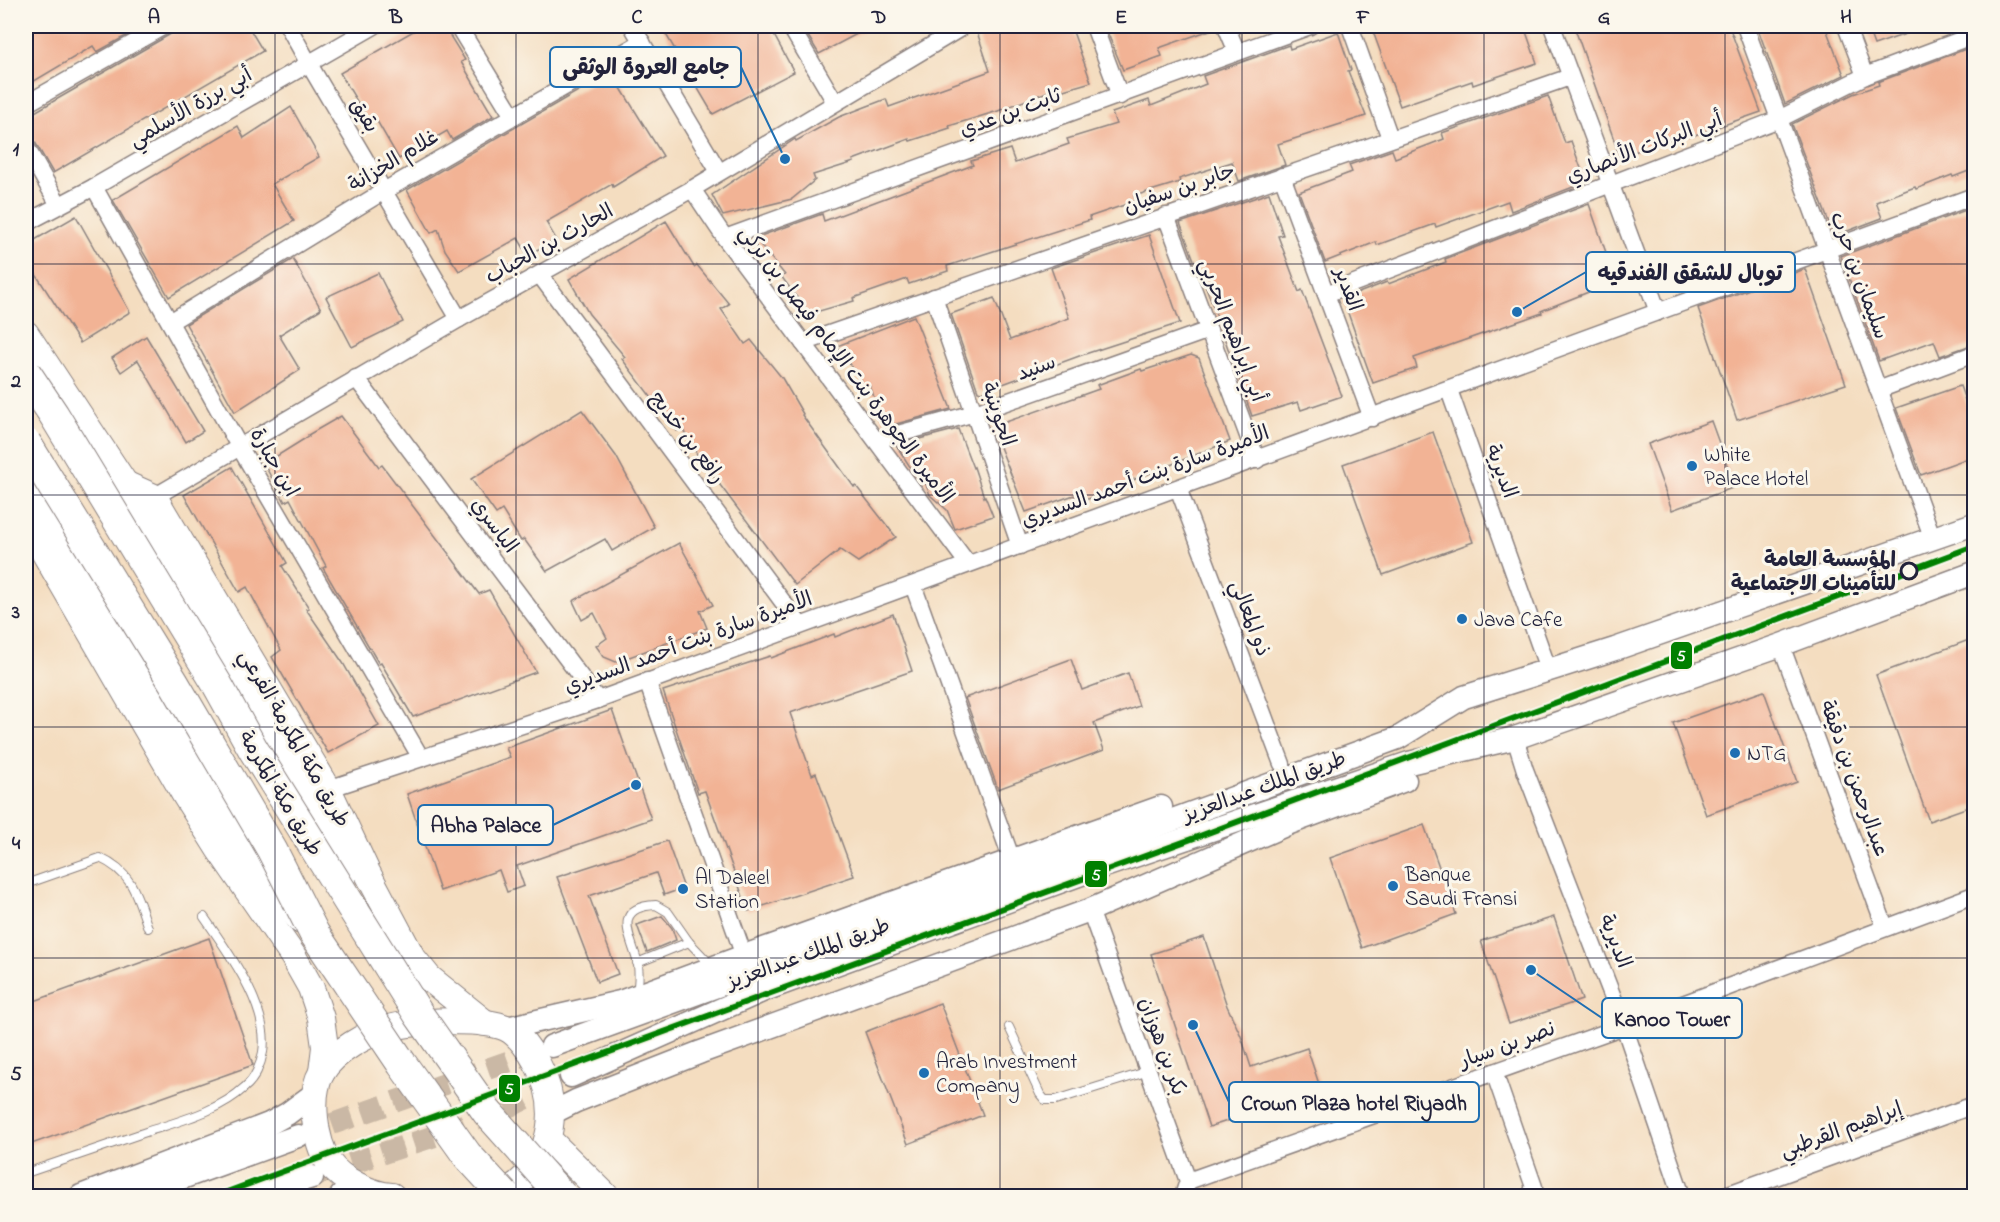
<svg xmlns="http://www.w3.org/2000/svg" width="2000" height="1222" font-family="'Indie Flower','Playpen Sans Arabic',sans-serif">
  <style>
    .building { fill: #f2b395 }
    .lines { fill: none; stroke-linecap: round; stroke-linejoin: round }
    .secondary-tunnel { stroke: #cab8a5; stroke-width: 22; stroke-dasharray: 22 11; stroke-linecap: butt }
    .service-casing { stroke: #8b807e; stroke-width: 10 }
    .minor-casing { stroke: #8b807e; stroke-width: 19 }
    .secondary-casing { stroke: #8b807e; stroke-width: 25 }
    .primary-casing { stroke: #8b807e; stroke-width: 28 }
    .motorway-casing { stroke: #8b807e; stroke-width: 32 }
    .service { stroke: #fff; stroke-width: 8 }
    .minor { stroke: #fff; stroke-width: 16 }
    .secondary { stroke: #fff; stroke-width: 22 }
    .primary { stroke: #fff; stroke-width: 26 }
    .motorway { stroke: #fff; stroke-width: 30 }
    .motorway-bridge-casing { stroke: #8b807e; stroke-width: 32; stroke-linecap: butt }
    .motorway-bridge { stroke: #fff; stroke-width: 30 }
    .metro-1-casing { stroke: #fbf7ec; stroke-width: 10 }
    .metro-1 { stroke: #008000; stroke-width: 6 }
    .grid { fill: none; stroke: #22223b; stroke-width: 1.5; stroke-opacity: 0.55 }
    .poi-dot { fill: #1f6fb2; stroke: #fbf7ec; stroke-width: 2 }
    .stop-dot { fill: #fbf7ec; stroke: #22223b; stroke-width: 3 }
    .labels { text-anchor: middle; stroke-width: 6; stroke-linejoin: round; paint-order: stroke }
    .street-label { font-size: 21px; fill: #22223b; stroke: #fbf7ec }
    .poi-label { font-size: 21px; fill: #22223b; stroke: #fbf7ec; text-anchor: start }
    .stop-label { font-size: 21px; font-weight: bold; fill: #22223b; stroke: #fbf7ec; text-anchor: end }
    .leader { fill: none; stroke: #1f6fb2; stroke-width: 2 }
    .callout-dot { fill: #1f6fb2; stroke: #fbf7ec; stroke-width: 2 }
    .callout { fill: #fbf7ec; stroke: #1f6fb2; stroke-width: 2 }
    .callout-label { font-size: 22px; text-anchor: middle; font-weight: bold; fill: #22223b }
    .line-badge { stroke: #fbf7ec; stroke-width: 2 }
    .badge-label { font-size: 16px; text-anchor: middle; font-weight: bold; fill: #fff }
    .neatline { fill: none; stroke: #22223b; stroke-width: 2 }
    .grid-label { font-size: 20px; text-anchor: middle; font-weight: bold; fill: #22223b }
  </style>
  <rect width="100%" height="100%" fill="#fbf7ec"/>
  <filter id="ink" filterUnits="userSpaceOnUse"><feTurbulence type="fractalNoise" baseFrequency=".0167" numOctaves="2"/><feDisplacementMap in="SourceGraphic" scale="12" xChannelSelector="R" yChannelSelector="G"/><feConvolveMatrix kernelMatrix="1 2 1 2 8 2 1 2 1" color-interpolation-filters="sRGB"/></filter>
  <filter id="wash" filterUnits="userSpaceOnUse"><feTurbulence type="fractalNoise" baseFrequency=".008" numOctaves="4" result="noise"/><feDisplacementMap in="SourceGraphic" scale="24" xChannelSelector="R" yChannelSelector="G"/><feGaussianBlur stdDeviation="1.35" result="paint"/><feColorMatrix in="noise" values="0 0 0 0 0 0 0 0 0 0 0 0 0 0 0 0 0 1.4 0 .05"/><feComposite in="paint" operator="in"/></filter>
  <g filter="url(#wash)">
    <rect width="100%" height="100%" fill="#f4ddc0"/>
    <g id="blocks">
      <g class="building">
        <polygon points="26,26 129,26 133,32 97,52 93,46 26,86"/>
        <polygon points="182,26 248,26 263,51 53,173 35,142 26,130 26,117 169,35"/>
        <polygon points="422,26 444,26 465,60 461,62 493,116 452,140 447,131 399,159 373,114 367,118 340,73"/>
        <polygon points="661,26 708,26 714,32 727,26 769,26 794,72 713,114"/>
        <polygon points="802,26 872,26 819,54"/>
        <polygon points="975,26 1071,26 1091,82 1053,93 1052,90 998,111 949,126 950,128 910,141 909,139 853,160 854,162 813,175 815,180 792,199 723,216 712,195 795,139 796,141 839,117 886,99 889,107 990,71"/>
        <polygon points="1116,26 1216,26 1216,28 1159,48 1162,56 1123,70 1106,29"/>
        <polygon points="1371,26 1524,26 1537,63 1473,85 1472,81 1400,106"/>
        <polygon points="1574,26 1729,26 1761,112 1689,137 1687,133 1620,157"/>
        <polygon points="1757,26 1825,26 1844,75 1785,104"/>
        <polygon points="1867,26 1923,26 1923,28 1874,45"/>
        <polygon points="1338,32 1351,70 1348,71 1366,116 1278,144 1285,165 1239,181 1232,162 1179,179 1180,182 1134,196 1136,201 1089,217 1090,220 947,266 948,271 909,284 907,279 853,298 854,301 809,314 781,276 785,275 755,238 822,214 824,221 973,165 971,161 1010,149 1015,163 1069,144 1067,139 1116,124 1112,113 1149,100 1151,106 1206,84 1203,76 1289,45 1290,49"/>
        <polygon points="1974,46 1974,169 1953,177 1952,175 1916,189 1915,187 1876,202 1882,218 1834,236 1792,124 1853,94 1879,85 1878,82"/>
        <polygon points="611,72 663,156 613,187 612,184 546,222 556,239 528,255 518,238 459,271 445,250 438,229 431,233 407,190"/>
        <polygon points="1548,96 1565,143 1571,141 1586,182 1511,211 1508,201 1436,227 1435,224 1377,245 1376,242 1325,262 1299,192 1352,172 1349,165 1392,150 1395,158 1444,139 1442,133"/>
        <polygon points="291,107 319,157 272,184 294,221 169,297 113,200 238,126 244,138"/>
        <polygon points="1269,193 1283,235 1278,236 1299,292 1302,290 1342,396 1301,410 1298,402 1252,416 1199,267 1197,268 1180,223"/>
        <polygon points="1589,204 1616,281 1541,311 1542,313 1414,358 1417,368 1373,383 1343,299 1387,282 1388,284 1446,262 1445,259"/>
        <polygon points="1974,207 1974,344 1940,356 1934,341 1879,361 1841,256"/>
        <polygon points="76,216 130,312 80,343 26,259 26,245"/>
        <polygon points="666,221 694,267 697,265 729,304 721,309 745,344 751,340 782,378 803,414 802,415 854,487 856,486 896,537 858,562 840,550 795,585 708,469 706,470 682,428 677,431 622,359 625,357 589,314 569,279"/>
        <polygon points="1149,235 1180,323 1082,355 981,392 978,391 951,314 994,298 1010,340 1069,318 1051,268"/>
        <polygon points="293,259 321,309 279,335 300,370 235,412 186,324"/>
        <polygon points="1805,269 1846,384 1737,420 1698,308"/>
        <polygon points="378,273 403,322 352,347 326,297"/>
        <polygon points="914,316 951,409 885,427 870,386 865,387 837,346"/>
        <polygon points="146,336 203,431 186,442 138,360 121,372 112,358"/>
        <polygon points="1191,355 1199,358 1230,441 1128,482 1129,484 1077,503 1074,495 1026,512 992,427 1099,389 1097,385 1141,369 1142,371"/>
        <polygon points="1960,386 1974,425 1974,456 1921,475 1896,408"/>
        <polygon points="582,410 616,456 654,527 612,551 605,539 547,571 524,539 521,541 502,510 496,514 471,479"/>
        <polygon points="341,416 379,467 382,465 479,594 489,590 536,672 413,717 381,663 379,664 323,568 326,566 290,499 285,502 264,464 309,436 308,435"/>
        <polygon points="1711,421 1735,487 1672,510 1648,444"/>
        <polygon points="958,429 973,468 974,467 984,497 985,496 993,516 955,529 947,510 930,495 922,474 916,476 896,445"/>
        <polygon points="1433,432 1473,542 1383,575 1343,464"/>
        <polygon points="232,467 287,563 282,566 309,608 306,609 343,663 379,726 328,753 272,657 281,650 247,587 239,592 184,495"/>
        <polygon points="679,543 713,605 700,611 707,628 616,662 604,657 596,646 607,638 594,613 582,620 573,601"/>
        <polygon points="893,614 912,671 790,713 812,775 816,773 854,876 748,911 705,791 698,793 663,691 770,656 771,658 834,634 835,637"/>
        <polygon points="1974,638 1974,805 1929,821 1876,675"/>
        <polygon points="1071,659 1082,690 1128,673 1139,706 1094,723 1104,750 998,789 965,698"/>
        <polygon points="1764,691 1797,782 1706,815 1673,723"/>
        <polygon points="612,710 651,819 517,866 524,886 507,892 499,870 440,891 407,794 510,757 506,748"/>
        <polygon points="1424,825 1456,914 1362,948 1330,858"/>
        <polygon points="667,841 684,888 664,895 656,873 589,896 618,974 597,982 557,877"/>
        <polygon points="662,916 672,928 676,940 647,952 637,925"/>
        <polygon points="1554,917 1582,1000 1509,1024 1481,941"/>
        <polygon points="1204,937 1227,1006 1241,1036 1251,1067 1307,1048 1321,1090 1209,1127 1151,954"/>
        <polygon points="209,938 253,1065 26,1146 26,1004"/>
        <polygon points="940,1003 983,1115 908,1144 865,1032"/>
      </g>
    </g>
  </g>
  <g filter="url(#ink)">
    <use href="#blocks" fill-opacity="0" stroke="#8b807e" stroke-width="1.5"/>
    <g class="lines">
      <g class="secondary-tunnel">
        <polyline points="301,1135 547,1048"/>
        <polyline points="319,1174 441,1134 517,1103 571,1076"/>
      </g>
      <defs>
        <g id="service">
          <path d="M 26,884 L 100,858 C 133,873 137,896 148,928"/>
          <polyline points="637,963 689,942"/>
          <path d="M 637,992 C 639,983 639,974 638,964 C 632,938 610,907 656,905 L 668,912 L 689,942 L 711,965"/>
          <polyline points="1009,1027 1040,1094 1045,1100 1056,1100 1149,1071"/>
          <path d="M 26,1173 C 66,1159 106,1146 146,1132 C 179,1121 218,1112 245,1087 C 255,1079 261,1064 263,1052 C 270,1007 228,952 204,917"/>
        </g>
        <g id="minor">
          <polyline points="288,26 309,64 459,319"/>
          <polyline points="458,26 513,116"/>
          <polyline points="632,26 719,172"/>
          <polyline points="790,26 835,102"/>
          <polyline points="1094,26 1120,96"/>
          <polyline points="1226,26 1237,52"/>
          <polyline points="1350,26 1390,138"/>
          <polyline points="1552,26 1658,312"/>
          <polyline points="1745,26 1933,539"/>
          <polyline points="1846,26 1865,76"/>
          <polyline points="26,104 164,26"/>
          <polyline points="26,147 59,205"/>
          <polyline points="1282,176 1372,418"/>
          <polyline points="94,187 239,446 421,758"/>
          <polyline points="692,189 725,238 968,564"/>
          <polyline points="1166,216 1257,460"/>
          <polyline points="26,223 94,187 374,26"/>
          <polyline points="725,238 1310,26"/>
          <polyline points="540,275 800,625"/>
          <polyline points="1326,294 1779,119 1865,76 1974,35"/>
          <polyline points="934,297 1020,546"/>
          <polyline points="170,322 384,191 642,42"/>
          <polyline points="803,343 1570,77"/>
          <polyline points="356,378 598,700"/>
          <polyline points="1449,390 1548,669"/>
          <polyline points="1878,390 1974,354"/>
          <polyline points="876,440 975,413 1209,330"/>
          <polyline points="1178,488 1282,764"/>
          <polyline points="154,497 459,319 692,189 964,26"/>
          <polyline points="913,585 1012,860"/>
          <polyline points="1781,645 1885,927"/>
          <polyline points="647,681 744,956"/>
          <polyline points="1515,738 1525,770 1624,1026 1682,1196"/>
          <polyline points="328,789 598,700 1974,196"/>
          <polyline points="1090,910 1188,1181 1183,1196"/>
          <polyline points="1494,1072 1534,1187 1530,1196"/>
          <polyline points="1188,1181 1624,1026 1974,895"/>
          <polyline points="1723,1196 1974,1105"/>
        </g>
        <g id="secondary">
          <polyline points="507,1028 620,1002 744,956 1161,807"/>
          <polyline points="552,1046 1398,738 1464,697 1615,649 1974,524"/>
          <polyline points="571,1076 762,991 1087,872 1409,763 1515,738 1781,645 1974,573"/>
          <polyline points="552,1113 576,1101 701,1052 1090,910 1290,823 1405,780"/>
          <polyline points="81,1196 269,1124 287,1114 314,1094"/>
          <polyline points="132,1196 298,1136"/>
          <polyline points="250,1196 312,1177"/>
          <polyline points="341,1196 376,1192"/>
        </g>
        <g id="primary">
          <polyline points="26,334 125,484 279,742 325,833 343,876"/>
          <polyline points="125,484 154,497 328,789 367,872 412,957 429,978 485,1023"/>
          <polyline points="26,521 185,795 219,849 293,956 311,988 321,1018 325,1047 322,1072"/>
          <polyline points="548,1139 606,1196"/>
          <path d="M 392,1196 C 372,1195 341,1180 329,1163 C 315,1142 308,1095 322,1072 C 334,1052 367,1033 389,1028 C 415,1021 482,1017 506,1028 C 518,1033 532,1053 538,1065 C 560,1106 554,1153 518,1184 C 511,1189 501,1193 494,1196"/>
        </g>
        <polyline id="motorway" points="26,489 99,610 185,761 226,827 264,877 302,919"/>
      </defs>
      <use href="#service" class="service-casing"/>
      <use href="#minor" class="minor-casing"/>
      <use href="#secondary" class="secondary-casing"/>
      <use href="#primary" class="primary-casing"/>
      <use href="#motorway" class="motorway-casing"/>
      <use href="#service" class="service"/>
      <use href="#minor" class="minor"/>
      <use href="#secondary" class="secondary"/>
      <use href="#primary" class="primary"/>
      <use href="#motorway" class="motorway"/>
      <defs>
        <g id="motorway-bridge">
          <polyline points="26,373 54,415 217,684 253,749 419,1015 487,1112 562,1196"/>
          <polyline points="26,443 174,683 272,850 314,933 402,1064 467,1155 505,1196"/>
        </g>
      </defs>
      <use href="#motorway-bridge" class="motorway-bridge-casing"/>
      <use href="#motorway-bridge" class="motorway-bridge"/>
      <defs>
        <polyline id="metro-1" points="216,1196 1197,837 1974,546"/>
      </defs>
      <use href="#metro-1" class="metro-1-casing"/>
      <use href="#metro-1" class="metro-1"/>
    </g>
  </g>
  <path class="grid" d="M 275,26 L 275,1196M 516,26 L 516,1196M 758,26 L 758,1196M 1000,26 L 1000,1196M 1242,26 L 1242,1196M 1484,26 L 1484,1196M 1725,26 L 1725,1196M 26,264 L 1974,264M 26,495 L 1974,495M 26,727 L 1974,727M 26,958 L 1974,958"/>
  <g class="poi-dot">
    <circle cx="1692" cy="466" r="6"/>
    <circle cx="1462" cy="619" r="6"/>
    <circle cx="1735" cy="753" r="6"/>
    <circle cx="1393" cy="886" r="6"/>
    <circle cx="683" cy="889" r="6"/>
    <circle cx="924" cy="1073" r="6"/>
  </g>
  <circle class="stop-dot" cx="1909" cy="571" r="8"/>
  <g class="labels">
    <g class="street-label">
      <text transform="translate(190 107) rotate(-30)" y="7">أبي برزة الأسلمي</text>
      <text transform="translate(1010 112) rotate(-20)" y="7">ثابت بن عدي</text>
      <text transform="translate(365 115) rotate(59)" y="7">بقيق</text>
      <text transform="translate(1644 147) rotate(-21)" y="7">أبي البركات الأنصاري</text>
      <text transform="translate(393 160) rotate(-31)" y="7">غلام الخزانة</text>
      <text transform="translate(1179 188) rotate(-19)" y="7">جابر بن سفيان</text>
      <text transform="translate(549 243) rotate(-29)" y="7">الحارث بن الحباب</text>
      <text transform="translate(1860 275) rotate(70)" y="7">سليمان بن حرب</text>
      <text transform="translate(1349 289) rotate(70)" y="7">القدير</text>
      <text transform="translate(1233 330) rotate(69)" y="7">أبي إبراهيم الحربي</text>
      <text transform="translate(847 364) rotate(53)" y="7">الأميرة الجوهرة بنت الإمام فيصل بن تركي</text>
      <text transform="translate(1036 367) rotate(-20)" y="7">سنيد</text>
      <text transform="translate(999 414) rotate(71)" y="7">الجوينبة</text>
      <text transform="translate(688 437) rotate(53)" y="7">رافع بن خديج</text>
      <text transform="translate(275 462) rotate(60)" y="7">ابن جبارة</text>
      <text transform="translate(1502 471) rotate(70)" y="7">الديرية</text>
      <text transform="translate(1145 476) rotate(-20)" y="7">الأميرة سارة بنت أحمد السديري</text>
      <text transform="translate(495 525) rotate(53)" y="7">الياسري</text>
      <text transform="translate(1251 618) rotate(69)" y="7">ذو المعالي</text>
      <text transform="translate(688 642) rotate(-20)" y="7">الأميرة سارة بنت أحمد السديري</text>
      <text transform="translate(295 738) rotate(60)" y="7">طريق مكة المكرمة الفرعي</text>
      <text transform="translate(1855 778) rotate(70)" y="7">عبدالرحمن بن دقيقة</text>
      <text transform="translate(1264 786) rotate(-20)" y="7">طريق الملك عبدالعزيز</text>
      <text transform="translate(281 793) rotate(59)" y="7">طريق مكة المكرمة</text>
      <text transform="translate(1616 941) rotate(69)" y="7">الديرية</text>
      <text transform="translate(808 953) rotate(-20)" y="7">طريق الملك عبدالعزيز</text>
      <text transform="translate(1507 1044) rotate(-20)" y="7">نصر بن سيار</text>
      <text transform="translate(1163 1046) rotate(70)" y="7">بكر بن هوزان</text>
      <text transform="translate(1841 1129) rotate(-20)" y="7">إبراهيم القرطبي</text>
    </g>
    <g class="poi-label">
      <text x="1704" y="461">White<tspan x="1704" dy="24">Palace Hotel</tspan></text>
      <text x="1474" y="626">Java Cafe</text>
      <text x="1747" y="760">NTG</text>
      <text x="1405" y="881">Banque<tspan x="1405" dy="24">Saudi Fransi</tspan></text>
      <text x="695" y="884">Al Daleel<tspan x="695" dy="24">Station</tspan></text>
      <text x="936" y="1068">Arab Investment<tspan x="936" dy="24">Company</tspan></text>
    </g>
    <g class="stop-label">
      <text x="1896" y="566">المؤسسة العامة<tspan x="1896" dy="24">للتأمينات الاجتماعية</tspan></text>
    </g>
  </g>
  <path class="leader" d="M785 159L741 67M1517 312L1586 272M636 785L553 825M1531 970L1602 1018M1193 1025L1229 1102"/>
  <g class="callout-dot">
    <circle cx="785" cy="159" r="6"/>
    <circle cx="1517" cy="312" r="6"/>
    <circle cx="636" cy="785" r="6"/>
    <circle cx="1531" cy="970" r="6"/>
    <circle cx="1193" cy="1025" r="6"/>
  </g>
  <g class="callout">
    <rect x="550" y="47" width="191" height="40" rx="6"/>
    <rect x="1586" y="252" width="209" height="40" rx="6"/>
    <rect x="418" y="805" width="135" height="40" rx="6"/>
    <rect x="1602" y="998" width="140" height="40" rx="6"/>
    <rect x="1229" y="1082" width="250" height="40" rx="6"/>
  </g>
  <g class="callout-label">
    <text x="646" y="74">جامع العروة الوثقى</text>
    <text x="1690" y="280">توبال للشقق الفندقيه</text>
    <text x="486" y="832">Abha Palace</text>
    <text x="1672" y="1026">Kanoo Tower</text>
    <text x="1354" y="1110">Crown Plaza hotel Riyadh</text>
  </g>
  <g class="line-badge">
    <rect x="1670" y="641" width="23" height="29" rx="6" fill="#008000"/>
    <rect x="1084" y="860" width="24" height="28" rx="6" fill="#008000"/>
    <rect x="498" y="1074" width="23" height="29" rx="6" fill="#008000"/>
  </g>
  <g class="badge-label">
    <text x="1681" y="661">5</text>
    <text x="1096" y="880">5</text>
    <text x="509" y="1094">5</text>
  </g>
  <rect width="2000" height="1222" fill="none" stroke="#fbf7ec" stroke-width="66"/>
  <rect x="33" y="33" width="1934" height="1156" class="neatline"/>
  <g class="grid-label">
    <text x="154" y="23">A</text>
    <text x="396" y="23">B</text>
    <text x="637" y="23">C</text>
    <text x="879" y="23">D</text>
    <text x="1121" y="23">E</text>
    <text x="1363" y="23">F</text>
    <text x="1604" y="23">G</text>
    <text x="1846" y="23">H</text>
    <text x="16" y="155">1</text>
    <text x="16" y="387">2</text>
    <text x="16" y="618">3</text>
    <text x="16" y="849">4</text>
    <text x="16" y="1080">5</text>
  </g>
</svg>
